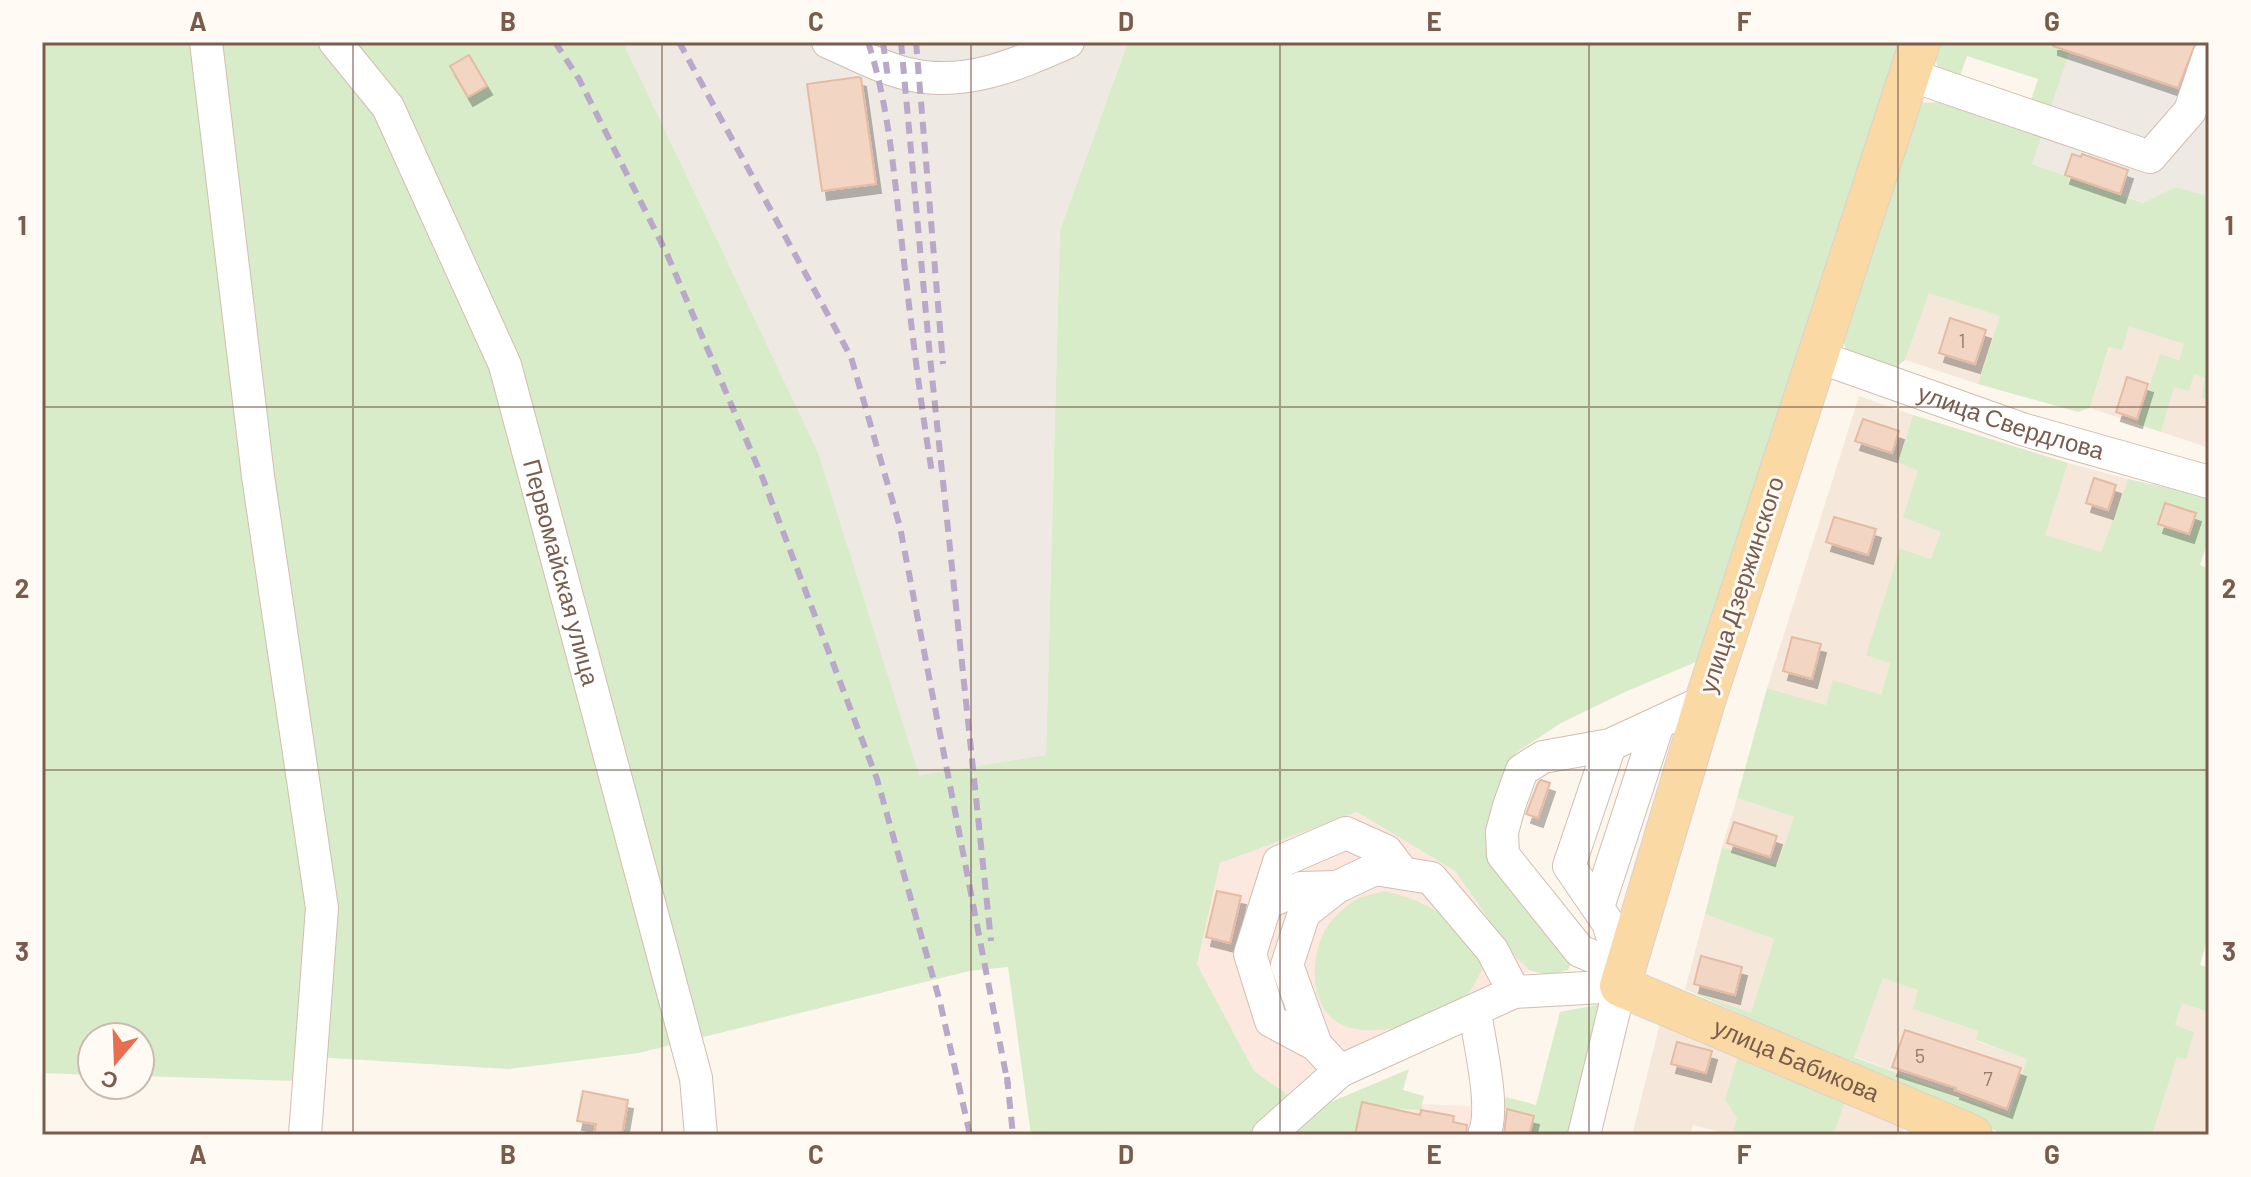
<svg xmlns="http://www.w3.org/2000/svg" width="2251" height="1177" font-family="Barlow,sans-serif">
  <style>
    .residential { fill: #f5e8da }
    .commercial { fill: #fde8e0 }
    .industrial { fill: #efe9e4 }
    .green { fill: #d8ecc9; fill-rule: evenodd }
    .building { fill: #f3d5c3; stroke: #e6bba3; stroke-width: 2; filter: url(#shadow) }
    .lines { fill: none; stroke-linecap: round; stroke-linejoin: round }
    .minor-casing { stroke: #d1beb0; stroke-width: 34 }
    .major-casing { stroke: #dad1cd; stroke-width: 42 }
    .minor { stroke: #fff; stroke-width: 32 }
    .major { stroke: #fbd9a5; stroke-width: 40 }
    .rail { stroke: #b9a8c9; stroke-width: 6; stroke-dasharray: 12 8; stroke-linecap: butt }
    .grid { fill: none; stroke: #7a5c4d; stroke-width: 2; stroke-opacity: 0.55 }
    .labels { text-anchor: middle; stroke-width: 6; stroke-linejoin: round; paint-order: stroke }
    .number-label { font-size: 20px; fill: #987a6a }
    .street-label { font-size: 24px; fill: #7a5c4d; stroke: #fffaf3 }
    .neatline { fill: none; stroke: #7a5c4d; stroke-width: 3 }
    .grid-label { font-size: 26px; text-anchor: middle; font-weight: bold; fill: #7a5c4d }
  </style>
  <defs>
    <filter id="shadow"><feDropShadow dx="5" dy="9" stdDeviation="0" flood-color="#0004"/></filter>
  </defs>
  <rect width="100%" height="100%" fill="#fdf6ec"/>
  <g class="residential">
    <polygon points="1929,292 2000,316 1978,384 1905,360"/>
    <polygon points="2128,325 2185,343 2179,360 2160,355 2137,424 2090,408 2110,346"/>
    <polygon points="2194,374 2206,378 2201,398 2209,401 2209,448 2161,432 2174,386"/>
    <polygon points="1859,396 1913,415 1898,461 1918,471 1942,531 1931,559 1900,550 1867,654 1890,663 1881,695 1826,705 1767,688"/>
    <polygon points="2068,463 2128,479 2101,552 2044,536"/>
    <polygon points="1737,798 1794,817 1777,865 1722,847"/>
    <polygon points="1705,914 1774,938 1751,1014 1685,989"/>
    <polygon points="1883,977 1919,990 1914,1009 1978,1031 1976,1041 2028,1059 2008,1115 1854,1056"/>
    <polygon points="2182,1002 2209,1012 2209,1135 2152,1135 2177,1056 2194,1032 2175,1025"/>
    <polygon points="1660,1023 1739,1053 1737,1118 1732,1135 1693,1125 1690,1135 1632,1135"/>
    <polygon points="1845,1102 1904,1127 1902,1135 1834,1135"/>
  </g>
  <g class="commercial">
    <polygon points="1357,812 1455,871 1513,954 1530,971 1291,1097 1254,1071 1197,964 1220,863"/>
    <polygon points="1362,1102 1388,1108 1421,1109 1422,1104 1489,1107 1534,1116 1529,1135 1355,1135"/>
  </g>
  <g class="industrial">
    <polygon points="623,42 1128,42 1060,230 1046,755 918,775 818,452"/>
    <polygon points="2073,42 2209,42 2209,196 2175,187 2144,203 2032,164"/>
  </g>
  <g class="green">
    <polygon points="42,42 623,42 818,452 919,775 1046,755 1060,230 1128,42 1907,42 1703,659 1625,692 1561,723 1517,752 1502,779 1488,836 1574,957 1568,970 1551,975 1530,971 1513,954 1455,871 1357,812 1220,863 1197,964 1254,1071 1291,1097 1252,1135 1031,1135 1008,967 969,971 639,1053 508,1069 299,1056 297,1081 140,1076 140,1037 92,1037 92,1075 42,1073"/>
    <polygon points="1930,42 2073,42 2049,113 2029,106 2038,79 1967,56 1958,82 1940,74"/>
    <polygon points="1942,102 2042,135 2032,164 2143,203 2175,187 2209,196 2209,401 2201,398 2205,378 2194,374 2189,391 2174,387 2161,432 2137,424 2160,354 2179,360 2184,344 2129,326 2122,350 2109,347 2090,408 2078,412 1978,384 2000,316 1929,293 1905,360 1894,369 1847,351 1839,332 1915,103"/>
    <path d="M 1913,415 L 2068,463 L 2045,535 L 2101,552 L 2128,479 L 2209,497 L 2209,539 L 2200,565 L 2209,569 L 2209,932 L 2200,965 L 2209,968 L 2209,1012 L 2182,1003 L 2175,1025 L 2194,1032 L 2186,1059 L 2177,1057 L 2152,1135 L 2005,1135 L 1685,989 L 1751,1013 L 1774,939 L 1705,914 L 1722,847 L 1777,865 L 1794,817 L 1737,798 L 1767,688 L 1826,705 L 1833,680 L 1881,695 L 1890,663 L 1866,655 L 1900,549 L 1931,559 L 1941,532 L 1903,517 L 1918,471 L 1898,462 ZM 1883,978 L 1918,990 L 1913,1009 L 1978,1031 L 1976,1040 L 2027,1059 L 2009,1115 L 1854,1057 Z"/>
    <path d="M 1385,891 C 1444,906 1449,920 1484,966 C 1478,977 1470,995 1460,1001 C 1433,1020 1370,1042 1339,1023 C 1307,1005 1310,950 1329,924 C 1334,917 1344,908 1351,903 C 1359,896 1375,894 1385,891 Z"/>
    <polygon points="1602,1004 1570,1135 1529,1135 1534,1116 1503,1108 1506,1097 1536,1105 1560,1012"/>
    <polygon points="1739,1053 1845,1102 1834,1135 1732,1135 1737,1118 1725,1100"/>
    <polygon points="1409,1069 1403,1090 1424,1096 1421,1110 1388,1108 1363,1102 1355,1135 1292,1135 1319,1107"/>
  </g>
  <g class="building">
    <polygon points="2053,42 2196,42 2178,88 2053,46"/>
    <polygon points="469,55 487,86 468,97 450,66"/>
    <polygon points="858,77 861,78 876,184 822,191 807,84"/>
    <polygon points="2072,154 2081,157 2082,154 2128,170 2120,194 2065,175"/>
    <polygon points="1950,318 1986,330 1975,364 1939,353"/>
    <polygon points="2127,377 2148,384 2137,419 2116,412"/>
    <polygon points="1863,419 1899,431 1892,453 1855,441"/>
    <polygon points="2094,478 2116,485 2108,510 2086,503"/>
    <polygon points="2165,503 2196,513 2189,534 2158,524"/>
    <polygon points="1834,517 1876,529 1868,555 1826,542"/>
    <polygon points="1792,637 1821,644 1812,679 1783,671"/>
    <polygon points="1541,780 1550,783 1538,818 1526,814 1538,783"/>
    <polygon points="1734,822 1777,836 1770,857 1727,843"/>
    <polygon points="1217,891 1241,896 1230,943 1206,937"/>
    <polygon points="1701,956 1742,967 1735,995 1694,984"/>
    <polygon points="1905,1030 2021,1068 2007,1109 1955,1090 1956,1088 1892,1067"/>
    <polygon points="1677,1042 1712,1051 1706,1073 1671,1064"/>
    <polygon points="583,1091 628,1100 622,1135 594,1135 596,1124 577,1121"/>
    <polygon points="1362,1102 1420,1115 1421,1110 1454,1116 1453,1122 1467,1125 1466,1135 1355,1135"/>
    <polygon points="1507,1109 1534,1116 1529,1135 1504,1135"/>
  </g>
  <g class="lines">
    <defs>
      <g id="minor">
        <polyline points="206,42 258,476 322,908 305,1135"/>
        <path id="s1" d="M 335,42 L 388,107 L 505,365 L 696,1078 L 701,1135"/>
        <path d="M 828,42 C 854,53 881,68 908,74 C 964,88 1018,64 1068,42"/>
        <polyline points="1910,75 2150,157 2190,111 2209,55"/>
        <path id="s2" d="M 1816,356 L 2025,430 L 2209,482"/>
        <polyline points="1610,745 1569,866 1608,923 1623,969"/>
        <polyline points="1266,903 1279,862 1346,833 1386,851 1403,873"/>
        <polyline points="1598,907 1658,724"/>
        <polyline points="1623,969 1580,951 1503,855 1502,832 1509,806 1522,770 1543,757 1610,745 1705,701"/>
        <path d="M 1475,1011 C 1479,1043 1496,1107 1484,1135"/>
        <polyline points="1316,1045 1271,1021 1250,954 1266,903 1301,888 1337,887"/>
        <polyline points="1340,1071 1316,1045 1287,965 1304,913 1337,887 1375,869 1431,878 1492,950 1514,992"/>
        <polyline points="1268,1135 1340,1071 1514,992 1620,986 1584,1135"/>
      </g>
      <g id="major">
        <path id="s3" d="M 1920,42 L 1705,701 L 1620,986 L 1972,1135"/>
      </g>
    </defs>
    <use href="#minor" class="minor-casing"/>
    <use href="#major" class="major-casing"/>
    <use href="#minor" class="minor"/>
    <use href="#major" class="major"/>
    <g class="rail">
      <polyline points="555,42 579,79 667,254 763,479 877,779 940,1002 970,1135"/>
      <polyline points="679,42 851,357 900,527 1008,1085"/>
      <path d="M 868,42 C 888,102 894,173 901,235 C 910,315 919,394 932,473"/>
      <polyline points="883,42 888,78"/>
      <polyline points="901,42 930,357 991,941"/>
      <polyline points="916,42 943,364"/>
      <polyline points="1007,1077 1013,1135"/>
    </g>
  </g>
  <path class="grid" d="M 353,42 L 353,1135M 662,42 L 662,1135M 971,42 L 971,1135M 1280,42 L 1280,1135M 1589,42 L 1589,1135M 1898,42 L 1898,1135M 42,407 L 2209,407M 42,770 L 2209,770"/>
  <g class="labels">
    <g class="number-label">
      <text x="1962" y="348">1</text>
      <text x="1920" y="1063">5</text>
      <text x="1988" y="1086">7</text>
    </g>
    <g class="street-label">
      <text dy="8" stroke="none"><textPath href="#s2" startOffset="206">улица Свердлова</textPath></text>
      <text dy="8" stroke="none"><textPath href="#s1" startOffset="582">Первомайская улица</textPath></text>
      <text transform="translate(1742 585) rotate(-72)" y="8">улица Дзержинского</text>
      <text dy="8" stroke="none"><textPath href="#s3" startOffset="1182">улица Бабикова</textPath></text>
    </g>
  </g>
  <rect width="2251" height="1177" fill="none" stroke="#fffaf3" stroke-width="88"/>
  <g transform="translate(116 1061) rotate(199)"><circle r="38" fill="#fffaf3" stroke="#cabbb1" stroke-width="2"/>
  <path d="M0-6L14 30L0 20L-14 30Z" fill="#e76f51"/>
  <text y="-12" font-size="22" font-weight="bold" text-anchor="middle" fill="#7a5c4d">С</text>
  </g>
  <rect x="44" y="44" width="2163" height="1089" class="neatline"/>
  <g class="grid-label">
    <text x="198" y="31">A</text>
    <text x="508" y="31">B</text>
    <text x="816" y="31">C</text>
    <text x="1126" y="31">D</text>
    <text x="1434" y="31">E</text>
    <text x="1744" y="31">F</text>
    <text x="2052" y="31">G</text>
    <text x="22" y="235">1</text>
    <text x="2229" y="235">1</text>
    <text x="22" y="598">2</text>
    <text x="2229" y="598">2</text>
    <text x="22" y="961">3</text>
    <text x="2229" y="961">3</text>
    <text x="198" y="1164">A</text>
    <text x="508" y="1164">B</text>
    <text x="816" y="1164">C</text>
    <text x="1126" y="1164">D</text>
    <text x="1434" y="1164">E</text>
    <text x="1744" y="1164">F</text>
    <text x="2052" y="1164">G</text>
  </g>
</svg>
